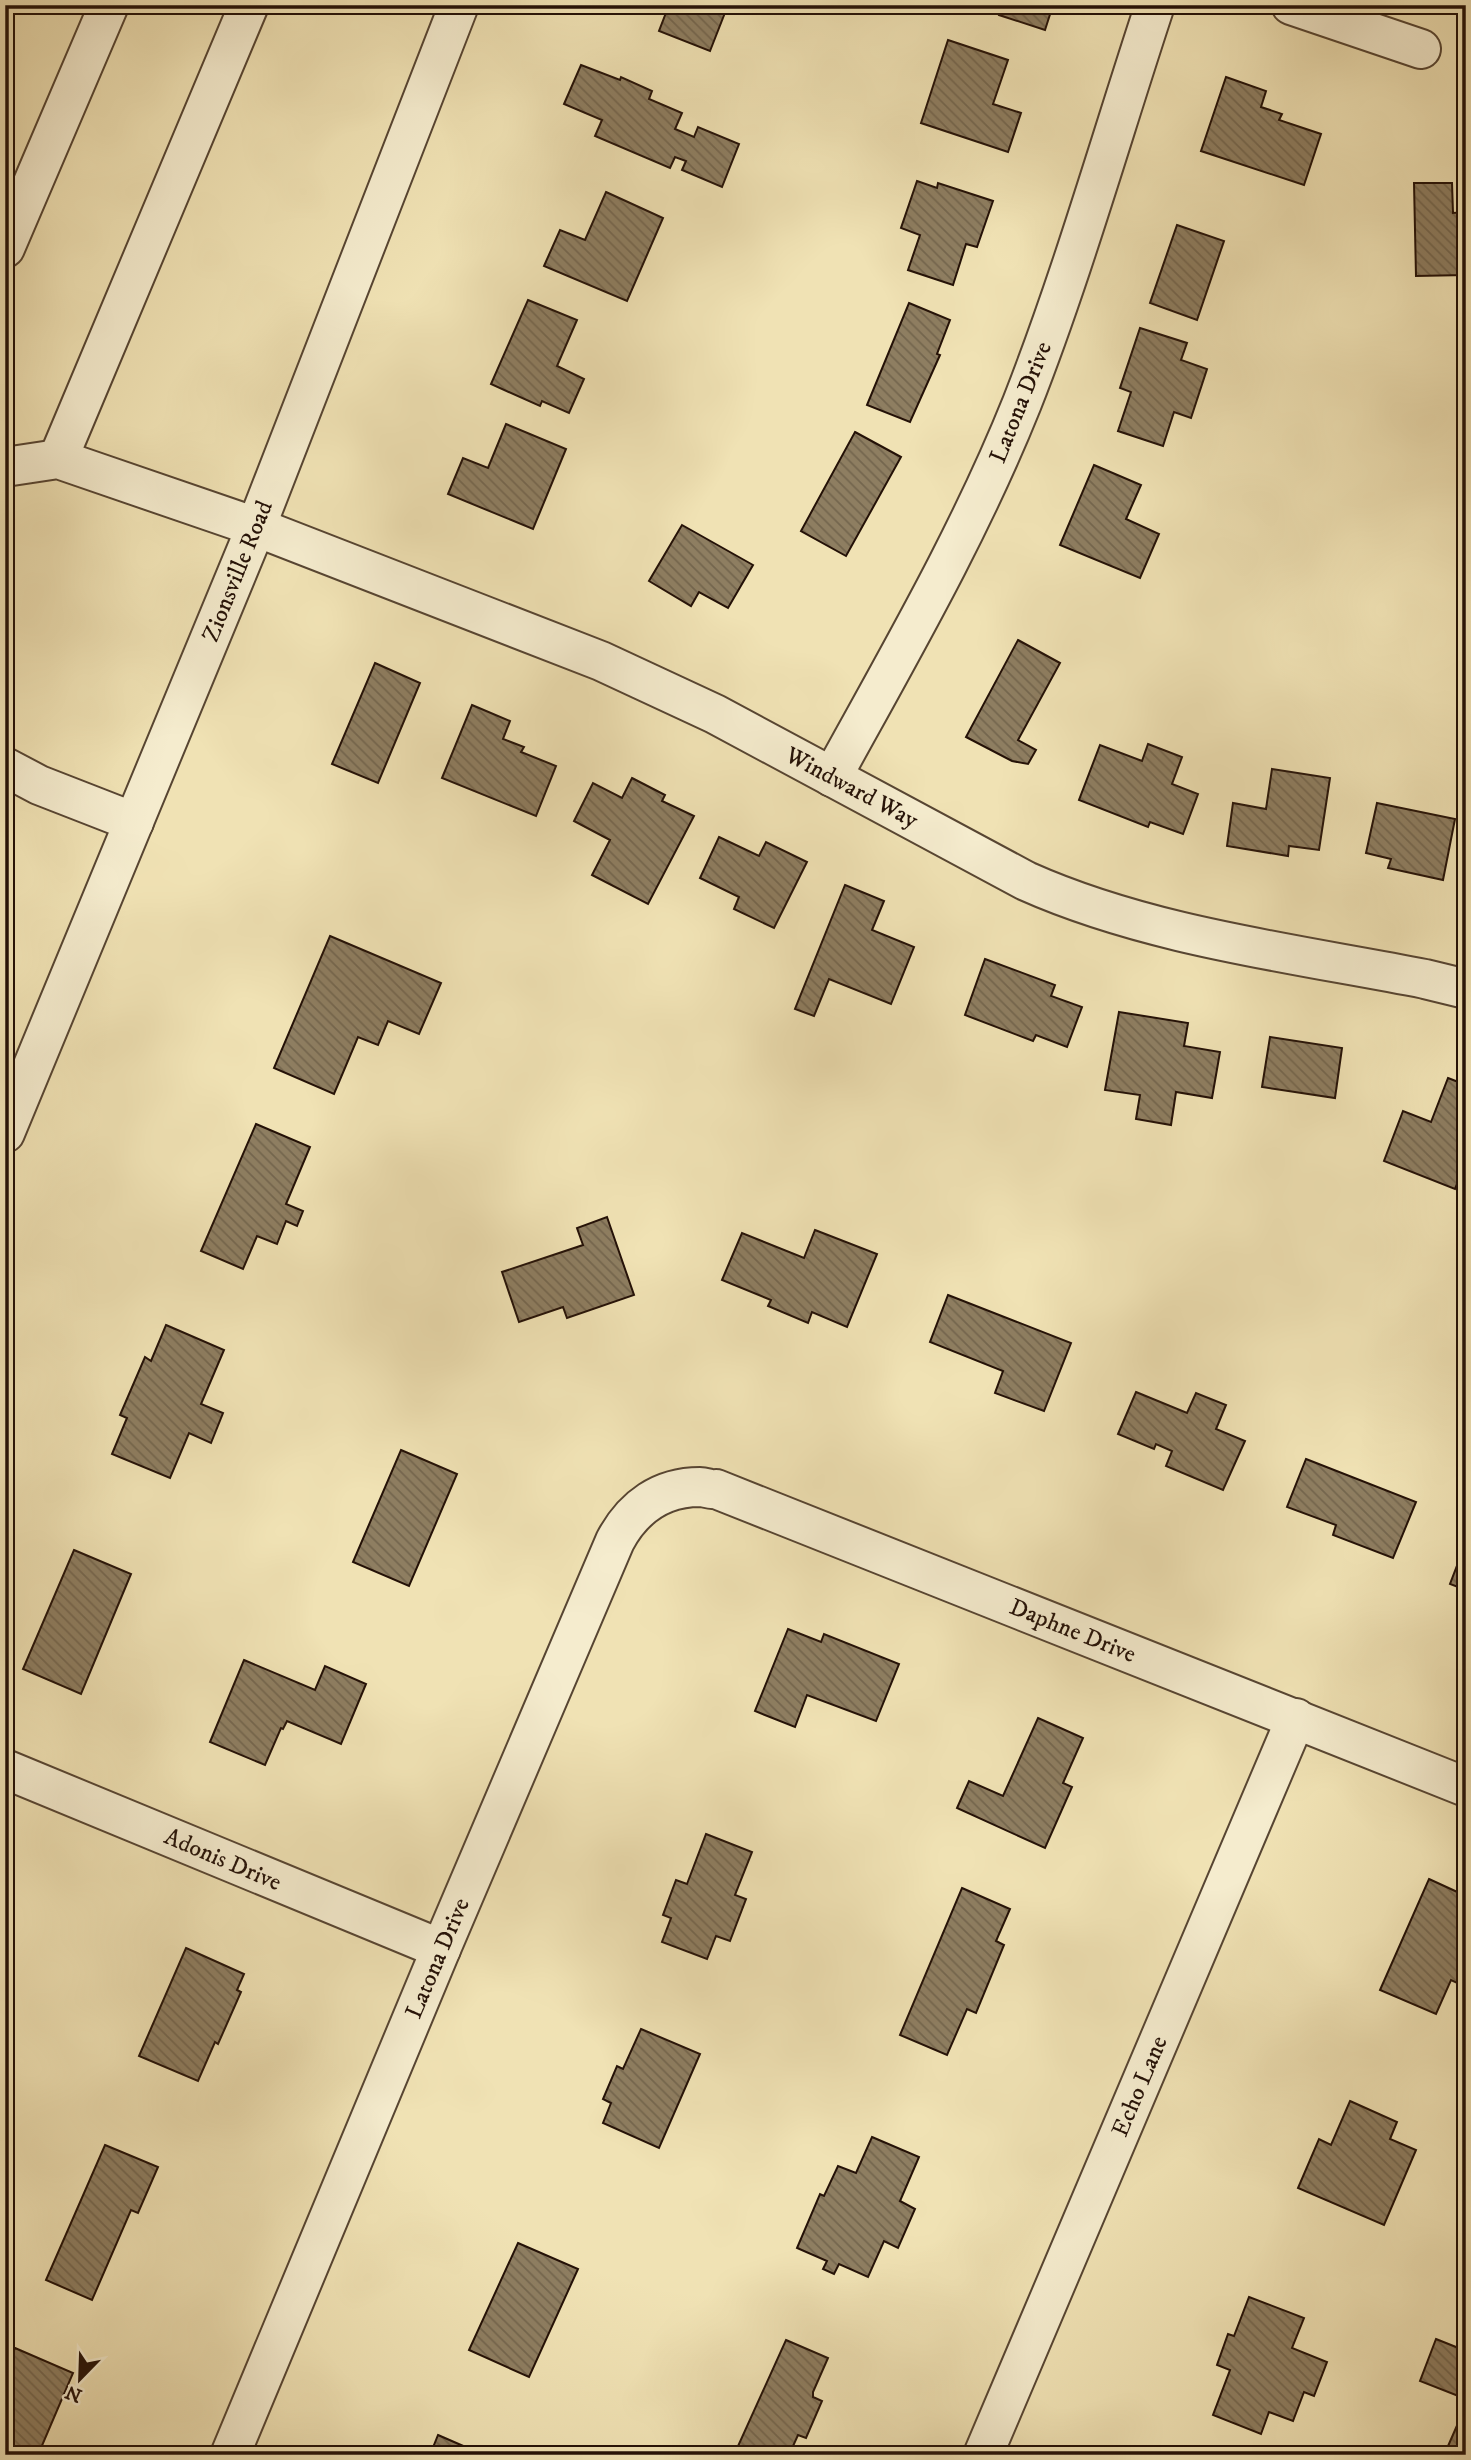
<svg xmlns="http://www.w3.org/2000/svg" width="1471" height="2460" font-family="'IM FELL DW Pica',serif">
  <style>
    .building { fill: url(#building-back-hatch); stroke: #241107; stroke-width: 2 }
    .lines { fill: none; stroke-linecap: round; stroke-linejoin: round }
    .minor-casing { stroke: #574532; stroke-width: 42 }
    .minor { stroke: #f5ecce; stroke-width: 38 }
    .labels { text-anchor: middle; stroke-width: 6; stroke-linejoin: round; paint-order: stroke }
    .street-label { font-size: 24px; fill: #241107; stroke: #f5ecce }
  </style>
  <defs>
    <pattern id="building-back-hatch" width="6" height="6" patternUnits="userSpaceOnUse" patternTransform="scale(1.75)"><rect width="6" height="6" fill="#8e7e61"/><path d="M-1 5l2 2M0 0l6 6M5-1l2 2" fill="none" stroke="#74664e"/></pattern>
  </defs>
  <rect width="100%" height="100%" fill="#f0e2b4"/>
  <filter id="stains"><feTurbulence type="fractalNoise" baseFrequency=".00286" numOctaves="4"/><feColorMatrix values="0 0 0 0 .2 0 0 0 0 .09 0 0 0 0 .02 0 0 0 .5 -.17"/></filter>
  <radialGradient id="worn" r=".72"><stop offset=".6" stop-color="#630" stop-opacity="0"/><stop offset="1" stop-color="#630" stop-opacity=".3"/></radialGradient>
  <g class="building">
    <polygon points="669,5 728,5 710,51 659,31"/>
    <polygon points="1002,5 1053,5 1045,30 999,15"/>
    <polygon points="948,40 1008,60 993,104 1021,113 1008,152 921,123"/>
    <polygon points="581,65 620,80 621,77 652,91 649,99 682,113 675,129 694,137 698,127 739,144 722,187 682,170 686,161 675,157 670,168 595,136 602,120 564,104"/>
    <polygon points="1226,77 1266,91 1261,107 1282,114 1279,120 1321,134 1304,185 1201,151"/>
    <polygon points="917,181 937,188 938,183 993,201 977,247 966,244 953,285 908,270 920,235 901,228"/>
    <polygon points="1414,183 1452,183 1453,213 1466,212 1466,275 1416,276"/>
    <polygon points="606,192 663,218 627,301 544,266 560,230 585,240"/>
    <polygon points="1177,225 1224,241 1197,320 1150,303"/>
    <polygon points="528,300 577,320 557,366 584,379 569,413 542,401 540,406 491,384"/>
    <polygon points="909,303 950,320 937,354 940,355 910,422 867,405"/>
    <polygon points="1140,328 1187,343 1181,360 1207,369 1191,418 1174,412 1163,446 1118,431 1131,392 1120,388"/>
    <polygon points="506,424 566,449 533,529 448,494 463,458 488,468"/>
    <polygon points="855,432 901,457 846,556 801,531"/>
    <polygon points="1094,465 1141,485 1126,519 1159,534 1140,578 1060,545"/>
    <polygon points="682,525 753,565 728,608 699,592 691,606 649,581"/>
    <polygon points="1018,640 1060,663 1018,740 1036,750 1028,764 1012,761 966,737"/>
    <polygon points="375,663 420,683 378,783 332,764"/>
    <polygon points="472,705 510,721 503,739 524,747 521,752 556,766 536,816 442,778"/>
    <polygon points="1148,744 1182,757 1172,784 1198,794 1183,834 1150,822 1148,827 1079,800 1100,745 1142,761"/>
    <polygon points="1272,769 1330,778 1319,850 1289,846 1288,856 1227,846 1233,803 1266,809"/>
    <polygon points="632,778 665,795 662,801 694,816 648,904 592,875 610,840 574,821 593,783 622,798"/>
    <polygon points="1377,803 1455,819 1443,880 1388,868 1391,859 1366,853"/>
    <polygon points="719,837 759,856 766,842 807,862 774,928 734,909 739,897 700,878"/>
    <polygon points="845,885 884,901 872,930 914,947 891,1004 829,979 814,1016 795,1009"/>
    <polygon points="330,936 441,983 419,1034 388,1021 378,1045 358,1037 334,1094 274,1068"/>
    <polygon points="985,959 1055,985 1051,996 1082,1007 1067,1047 1036,1035 1033,1041 965,1015"/>
    <polygon points="1119,1012 1188,1023 1184,1046 1220,1052 1212,1098 1176,1092 1171,1125 1136,1119 1140,1095 1105,1090"/>
    <polygon points="1270,1037 1342,1048 1335,1098 1262,1087"/>
    <polygon points="1448,1078 1466,1085 1466,1162 1455,1189 1384,1161 1403,1111 1431,1122"/>
    <polygon points="256,1124 310,1147 286,1204 303,1211 297,1226 286,1221 277,1244 257,1236 243,1269 201,1251"/>
    <polygon points="607,1217 634,1295 567,1318 563,1307 519,1322 502,1272 583,1245 577,1228"/>
    <polygon points="815,1230 877,1254 847,1327 812,1312 808,1323 768,1306 771,1300 722,1280 742,1233 804,1258"/>
    <polygon points="948,1295 1071,1343 1044,1411 995,1393 1003,1371 930,1342"/>
    <polygon points="166,1325 224,1350 201,1404 223,1413 211,1443 189,1433 170,1478 112,1454 127,1418 120,1415 145,1357 151,1361"/>
    <polygon points="1136,1392 1187,1413 1196,1393 1226,1405 1216,1429 1245,1441 1223,1490 1166,1466 1172,1451 1156,1444 1154,1449 1118,1434"/>
    <polygon points="401,1450 457,1474 409,1586 353,1562"/>
    <polygon points="1306,1459 1416,1502 1393,1558 1333,1535 1336,1525 1287,1507"/>
    <polygon points="1466,1542 1466,1590 1450,1584"/>
    <polygon points="74,1550 131,1574 81,1694 23,1669"/>
    <polygon points="788,1629 821,1642 824,1634 899,1664 876,1721 807,1695 795,1727 755,1711"/>
    <polygon points="244,1660 315,1690 325,1666 366,1684 341,1744 287,1721 283,1729 281,1728 265,1765 210,1742"/>
    <polygon points="1038,1718 1083,1738 1063,1783 1072,1787 1045,1848 957,1808 969,1781 1003,1796"/>
    <polygon points="706,1834 752,1852 735,1895 746,1899 730,1941 716,1936 707,1959 662,1942 671,1918 663,1915 676,1880 687,1884"/>
    <polygon points="1429,1879 1466,1896 1466,1932 1458,1950 1466,1954 1466,1987 1451,1980 1436,2014 1380,1990"/>
    <polygon points="962,1888 1010,1909 996,1941 1004,1945 976,2013 967,2009 947,2055 900,2035"/>
    <polygon points="186,1948 244,1974 237,1990 241,1992 218,2044 215,2042 198,2081 139,2056"/>
    <polygon points="641,2029 700,2054 659,2148 603,2123 611,2103 603,2099 617,2066 623,2069"/>
    <polygon points="1350,2101 1397,2122 1390,2139 1416,2150 1384,2225 1298,2188 1319,2139 1331,2145"/>
    <polygon points="872,2137 919,2157 900,2201 915,2209 898,2248 884,2241 868,2277 839,2264 834,2274 823,2269 827,2261 797,2248 820,2194 824,2196 838,2166 856,2173"/>
    <polygon points="105,2145 158,2167 138,2213 131,2210 92,2300 46,2280"/>
    <polygon points="518,2243 578,2269 529,2377 469,2350"/>
    <polygon points="1249,2297 1304,2318 1292,2348 1327,2362 1314,2396 1304,2392 1293,2421 1269,2412 1261,2434 1213,2415 1230,2370 1217,2365 1228,2334 1234,2336"/>
    <polygon points="1436,2339 1466,2351 1466,2399 1420,2381"/>
    <polygon points="786,2340 828,2358 813,2392 813,2397 822,2401 806,2438 798,2435 789,2455 734,2455"/>
    <polygon points="15,2348 73,2373 38,2455 5,2455 5,2371"/>
    <polygon points="1466,2405 1466,2455 1444,2455 1445,2453"/>
    <polygon points="438,2435 484,2455 430,2455"/>
  </g>
  <g class="lines">
    <defs>
      <g id="minor">
        <polyline points="1291,5 1421,49"/>
        <polyline points="5,248 109,5"/>
        <polyline points="58,459 249,5"/>
        <path d="M 5,467 L 58,459 L 256,527 L 601,661 L 715,714 L 1026,881 C 1149,936 1292,953 1425,979 L 1466,989"/>
        <polyline points="5,767 39,785 134,822"/>
        <path d="M 832,777 C 899,655 970,533 1022,403 C 1073,273 1111,138 1155,5"/>
        <polyline points="5,1133 256,527 459,5"/>
        <polyline points="5,1769 441,1949"/>
        <path d="M 230,2455 L 441,1949 L 615,1541 C 633,1507 661,1487 700,1487 C 706,1487 709,1490 716,1489 L 1466,1787"/>
        <polyline points="983,2455 1296,1718"/>
      </g>
    </defs>
    <use href="#minor" class="minor-casing"/>
    <use href="#minor" class="minor"/>
  </g>
  <g class="labels">
    <g class="street-label">
      <text transform="translate(1020 402) rotate(-68)" y="8">Latona Drive</text>
      <text transform="translate(237 571) rotate(-68)" y="8">Zionsville Road</text>
      <text transform="translate(852 787) rotate(28)" y="8">Windward Way</text>
      <text transform="translate(1073 1630) rotate(22)" y="8">Daphne Drive</text>
      <text transform="translate(223 1859) rotate(23)" y="8">Adonis Drive</text>
      <text transform="translate(437 1958) rotate(-67)" y="8">Latona Drive</text>
      <text transform="translate(1139 2086) rotate(-67)" y="8">Echo Lane</text>
    </g>
  </g>
  <rect width="1471" height="2460" fill="none" stroke="#f0e2b4" stroke-width="28"/>
  <rect x="7" y="7" width="1457" height="2446" fill="none" stroke="#241107" stroke-width="3.5"/>
  <rect x="14" y="14" width="1443" height="2432" fill="none" stroke="#241107" stroke-width="2"/>
  <g transform="translate(80 2379) rotate(203)" stroke="#f5ecce" stroke-width="5" paint-order="stroke">
  <path d="M0-5L12 26L0 18L-12 26Z" fill="#241107"/>
  <text y="-10" font-size="19" font-weight="bold" text-anchor="middle" fill="#241107">N</text>
  </g>
  <rect width="100%" height="100%" filter="url(#stains)"/>
  <rect width="100%" height="100%" fill="url(#worn)"/>
</svg>
